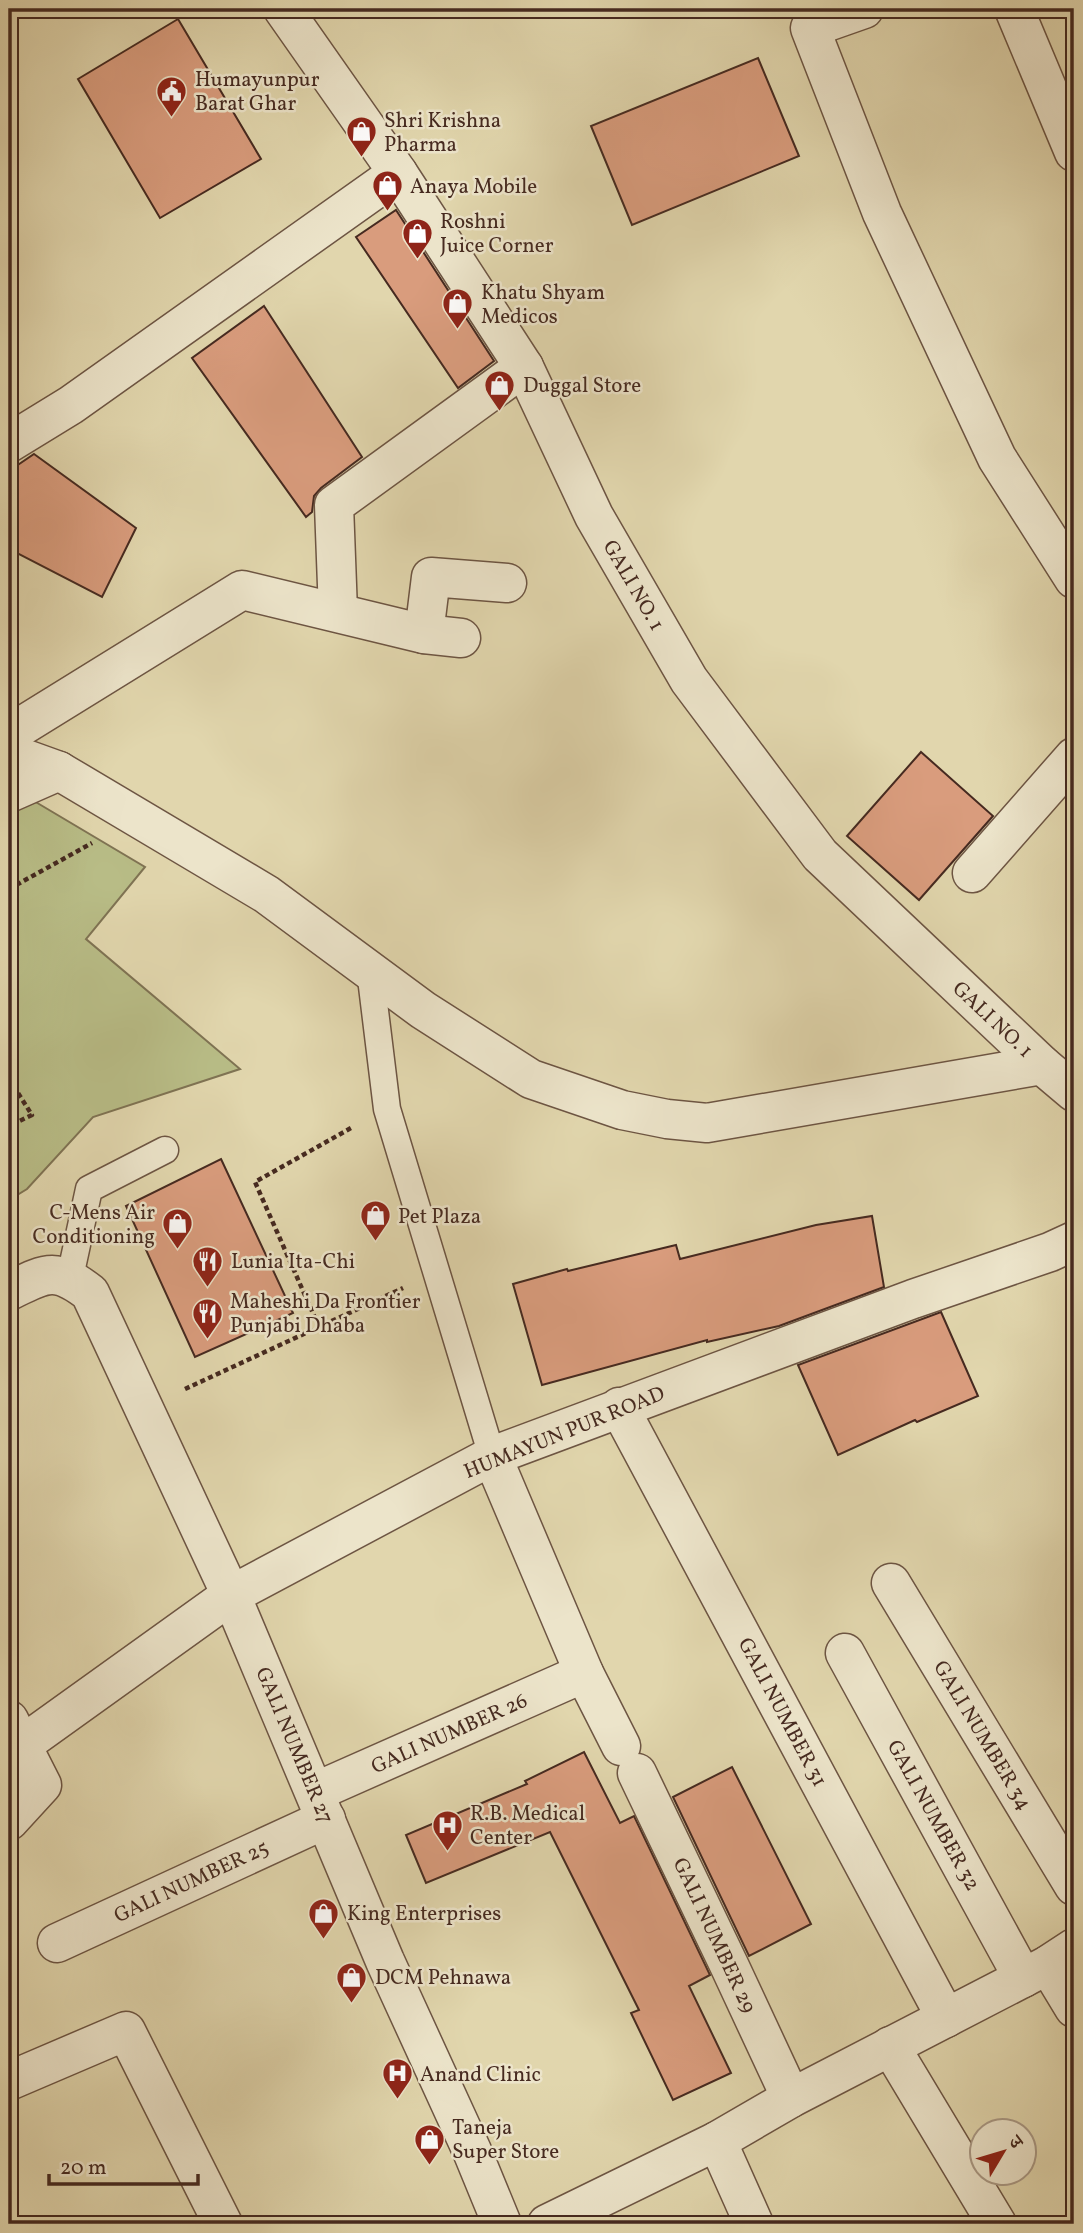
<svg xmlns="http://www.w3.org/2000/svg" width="1083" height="2233" font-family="Vollkorn,'Noto Serif Devanagari',serif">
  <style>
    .green { fill: #b8bc86; stroke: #7f7353; stroke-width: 2 }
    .building { fill: #d99c7d; stroke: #462a20; stroke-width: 2 }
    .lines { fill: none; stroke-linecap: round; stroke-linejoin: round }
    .service-casing { stroke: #6d5543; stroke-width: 29 }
    .minor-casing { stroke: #6d5543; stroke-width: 41 }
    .path { stroke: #462a20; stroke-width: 4.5; stroke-dasharray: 5 3.5; stroke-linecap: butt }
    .service { stroke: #ece4ca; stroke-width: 26 }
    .minor { stroke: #ece4ca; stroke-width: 38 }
    .labels { text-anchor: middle; stroke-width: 5; stroke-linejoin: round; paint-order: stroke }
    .poi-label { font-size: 21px; fill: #462a20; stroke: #ece4ca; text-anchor: start }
    .street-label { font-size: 21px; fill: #462a20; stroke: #ece4ca }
  </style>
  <rect width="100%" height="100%" fill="#e1d6ad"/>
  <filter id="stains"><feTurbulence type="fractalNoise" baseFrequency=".00286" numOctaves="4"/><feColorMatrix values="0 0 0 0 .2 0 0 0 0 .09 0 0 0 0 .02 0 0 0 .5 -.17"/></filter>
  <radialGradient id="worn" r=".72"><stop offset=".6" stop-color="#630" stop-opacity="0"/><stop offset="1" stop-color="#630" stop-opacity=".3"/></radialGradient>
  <polygon class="green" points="34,801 145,867 86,939 240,1069 93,1117 27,1189 9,1200 9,812"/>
  <g class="building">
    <polygon points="178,19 261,159 160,218 78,79"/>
    <polygon points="758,58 799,156 632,225 591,126"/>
    <polygon points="396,210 494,361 458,388 356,237"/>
    <polygon points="264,306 362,457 321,488 314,496 312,512 306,517 192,358"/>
    <polygon points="34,454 136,528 102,597 9,549 9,471"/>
    <polygon points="921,752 993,816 919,900 847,836"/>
    <polygon points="221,1159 293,1313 195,1357 126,1206"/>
    <polygon points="872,1216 884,1287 779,1326 707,1342 707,1340 542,1385 513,1284 567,1269 568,1271 676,1245 680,1259 816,1225"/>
    <polygon points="941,1312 978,1396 917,1422 915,1420 838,1455 798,1365"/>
    <polygon points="584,1752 620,1823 634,1816 710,1975 689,1986 731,2073 673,2100 631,2013 639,2010 550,1832 426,1883 406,1835 527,1784 525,1781"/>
    <polygon points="732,1767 811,1924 749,1956 673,1797"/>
  </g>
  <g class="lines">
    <defs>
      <g id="service">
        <polyline points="370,970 387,1109 492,1456"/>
        <polyline points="70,1277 89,1189 165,1150"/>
      </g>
      <g id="minor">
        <polyline points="283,9 398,173 524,367 594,516 689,680 820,855 1042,1065 1074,1092"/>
        <polyline points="864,9 810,28 882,213 997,458 1074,579"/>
        <polyline points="1014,9 1074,152"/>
        <polyline points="9,443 71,405 398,173"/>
        <polyline points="338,612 334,505 524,367"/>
        <polyline points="424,634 431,577 507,583"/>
        <polyline points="9,734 242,590 424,634 461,638"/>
        <polyline points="9,753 59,771 266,894 423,1010 531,1079 622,1110 667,1119 707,1123 1042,1065"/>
        <polyline points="9,793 59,771"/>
        <polyline points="972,873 1074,757"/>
        <path d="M 9,1291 C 46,1273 55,1266 90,1293 L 231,1595 L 385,1961 L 472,2151 L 502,2224"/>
        <polyline points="619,1407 946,2018"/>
        <polyline points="492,1456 584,1673 621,1746"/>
        <polyline points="891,1583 1074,1886"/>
        <polyline points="845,1653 1023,1978"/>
        <polyline points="9,1720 42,1785 9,1821"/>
        <polyline points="22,1745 231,1595 492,1456 913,1299 1050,1252 1074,1241"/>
        <polyline points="637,1773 729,1965 791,2098"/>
        <polyline points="315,1792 584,1673"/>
        <polyline points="57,1943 326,1819"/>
        <polyline points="1048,1965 1074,2008"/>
        <polyline points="890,2046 997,2224"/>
        <polyline points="9,2081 126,2031 223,2224"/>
        <polyline points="717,2141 791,2098 1048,1965 1074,1948"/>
        <polyline points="547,2224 717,2141 754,2224"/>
      </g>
    </defs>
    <use href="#service" class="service-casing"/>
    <use href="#minor" class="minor-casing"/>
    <g class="path">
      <polyline points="9,889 92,843"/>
      <polyline points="9,1079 32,1115 9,1126"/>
      <polyline points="319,1327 255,1182 351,1128"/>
      <polyline points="185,1389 403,1288"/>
    </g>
    <use href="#service" class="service"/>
    <use href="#minor" class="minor"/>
  </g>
  <defs>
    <symbol id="civic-pin" viewBox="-11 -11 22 30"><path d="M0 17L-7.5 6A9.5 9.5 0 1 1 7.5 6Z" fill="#8f2418" stroke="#ece4ca"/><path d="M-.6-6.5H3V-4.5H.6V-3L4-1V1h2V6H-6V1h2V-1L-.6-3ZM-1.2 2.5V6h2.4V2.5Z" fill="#fff"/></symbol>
    <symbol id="shop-pin" viewBox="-11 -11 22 30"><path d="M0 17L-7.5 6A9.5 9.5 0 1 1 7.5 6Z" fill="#8f2418" stroke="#ece4ca"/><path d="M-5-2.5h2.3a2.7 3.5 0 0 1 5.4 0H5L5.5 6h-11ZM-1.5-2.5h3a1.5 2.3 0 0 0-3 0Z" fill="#fff"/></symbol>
    <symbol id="restaurant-pin" viewBox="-11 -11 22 30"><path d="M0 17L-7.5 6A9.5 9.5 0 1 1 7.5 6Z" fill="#8f2418" stroke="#ece4ca"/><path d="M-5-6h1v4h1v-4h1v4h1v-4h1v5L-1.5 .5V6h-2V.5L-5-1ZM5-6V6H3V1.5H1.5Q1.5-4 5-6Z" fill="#fff"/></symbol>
    <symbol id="hospital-pin" viewBox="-11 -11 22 30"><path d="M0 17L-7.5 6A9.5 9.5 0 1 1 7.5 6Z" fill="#8f2418" stroke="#ece4ca"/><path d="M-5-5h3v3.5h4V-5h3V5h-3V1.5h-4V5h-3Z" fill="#fff"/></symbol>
  </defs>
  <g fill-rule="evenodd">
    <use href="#civic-pin" x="154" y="74" width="35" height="47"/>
    <use href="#shop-pin" x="344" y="114" width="35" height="47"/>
    <use href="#shop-pin" x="370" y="168" width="35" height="47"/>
    <use href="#shop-pin" x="400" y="216" width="35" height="47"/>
    <use href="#shop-pin" x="440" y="286" width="35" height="47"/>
    <use href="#shop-pin" x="482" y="368" width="35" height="47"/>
    <use href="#shop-pin" x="358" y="1198" width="35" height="47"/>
    <use href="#shop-pin" x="160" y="1206" width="35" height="47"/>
    <use href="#restaurant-pin" x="190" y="1244" width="35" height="47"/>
    <use href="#restaurant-pin" x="190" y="1296" width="35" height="47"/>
    <use href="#hospital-pin" x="430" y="1808" width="35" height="47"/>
    <use href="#shop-pin" x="306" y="1896" width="35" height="47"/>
    <use href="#shop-pin" x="334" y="1960" width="35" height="47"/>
    <use href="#hospital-pin" x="380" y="2056" width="35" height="47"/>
    <use href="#shop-pin" x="412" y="2122" width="35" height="47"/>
  </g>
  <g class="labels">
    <g class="poi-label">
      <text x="195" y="86">Humayunpur<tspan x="195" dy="24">Barat Ghar</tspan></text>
      <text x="384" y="127">Shri Krishna<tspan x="384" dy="24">Pharma</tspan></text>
      <text x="410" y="193">Anaya Mobile</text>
      <text x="440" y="228">Roshni<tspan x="440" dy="24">Juice Corner</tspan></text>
      <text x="481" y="299">Khatu Shyam<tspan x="481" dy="24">Medicos</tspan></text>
      <text x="523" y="392">Duggal Store</text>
      <text x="155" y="1219" text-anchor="end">C-Mens Air<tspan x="155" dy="24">Conditioning</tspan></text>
      <text x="398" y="1223">Pet Plaza</text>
      <text x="231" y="1268">Lunia Ita-Chi</text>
      <text x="230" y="1308">Maheshi Da Frontier<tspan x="230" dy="24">Punjabi Dhaba</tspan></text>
      <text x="470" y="1820">R.B. Medical<tspan x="470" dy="24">Center</tspan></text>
      <text x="347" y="1920">King Enterprises</text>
      <text x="375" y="1984">DCM Pehnawa</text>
      <text x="420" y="2081">Anand Clinic</text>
      <text x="452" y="2134">Taneja<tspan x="452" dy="24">Super Store</tspan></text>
    </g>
    <g class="street-label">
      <text transform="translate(634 585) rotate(60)" y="7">GALI NO. 1</text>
      <text transform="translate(993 1019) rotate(43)" y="7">GALI NO. 1</text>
      <text transform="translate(564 1432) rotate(-22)" y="7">HUMAYUN PUR ROAD</text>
      <text transform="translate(783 1712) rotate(62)" y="7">GALI NUMBER 31</text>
      <text transform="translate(449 1733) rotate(-24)" y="7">GALI NUMBER 26</text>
      <text transform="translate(983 1735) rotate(59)" y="7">GALI NUMBER 34</text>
      <text transform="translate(295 1745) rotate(67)" y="7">GALI NUMBER 27</text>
      <text transform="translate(934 1815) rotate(61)" y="7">GALI NUMBER 32</text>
      <text transform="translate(191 1881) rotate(-25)" y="7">GALI NUMBER 25</text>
      <text transform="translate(715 1935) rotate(65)" y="7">GALI NUMBER 29</text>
    </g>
  </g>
  <rect width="1083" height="2233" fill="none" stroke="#e1d6ad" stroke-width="35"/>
  <rect x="10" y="10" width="1062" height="2212" fill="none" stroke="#462a20" stroke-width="3.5"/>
  <rect x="18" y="18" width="1048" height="2198" fill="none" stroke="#462a20" stroke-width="2"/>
  <g transform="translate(1003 2152) rotate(52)"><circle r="33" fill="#ece4ca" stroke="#aa9a86" stroke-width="2"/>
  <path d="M0-5L12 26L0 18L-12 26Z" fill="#8f2418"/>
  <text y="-10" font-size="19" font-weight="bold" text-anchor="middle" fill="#462a20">उ</text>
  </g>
  <path d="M49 2174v10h149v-10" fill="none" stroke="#462a20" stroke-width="3.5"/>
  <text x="60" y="2174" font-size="21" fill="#462a20" stroke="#ece4ca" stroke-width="5" paint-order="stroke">20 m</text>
  <rect width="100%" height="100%" filter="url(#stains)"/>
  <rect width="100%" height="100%" fill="url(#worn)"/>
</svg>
